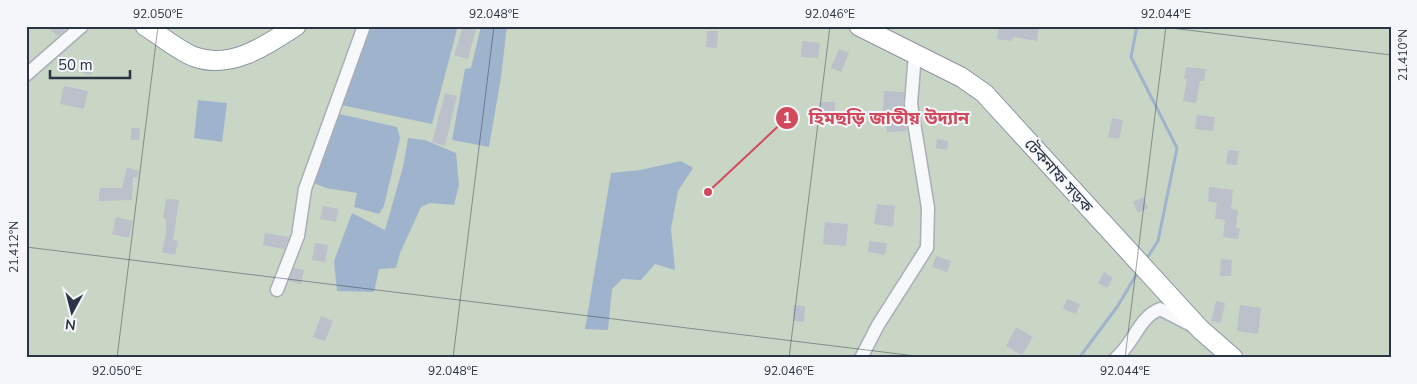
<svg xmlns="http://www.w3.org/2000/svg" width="1417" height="384" font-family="'Nunito Sans','Noto Sans Bengali',sans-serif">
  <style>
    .green { fill: #c9d6c5 }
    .water { fill: #9fb4cc }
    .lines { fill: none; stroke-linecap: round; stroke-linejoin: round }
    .stream { stroke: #9fb4cc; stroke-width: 3 }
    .building { fill: #bbc0ca }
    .minor-casing { stroke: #a9aeb7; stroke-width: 15 }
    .highway-casing { stroke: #8b94a3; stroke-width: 21 }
    .minor { stroke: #f7f8fa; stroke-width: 12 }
    .highway { stroke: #fff; stroke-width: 19 }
    .ticks { fill: none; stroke: #2b3445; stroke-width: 1; stroke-opacity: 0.45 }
    .labels { text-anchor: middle; stroke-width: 4; stroke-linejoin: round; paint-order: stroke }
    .street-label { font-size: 16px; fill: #2b3445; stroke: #f4f6f9 }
    .leader { fill: none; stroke: #d1495b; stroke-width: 2 }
    .callout-dot { fill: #d1495b; stroke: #f4f6f9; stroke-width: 2 }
    .mark-label { font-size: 15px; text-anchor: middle; font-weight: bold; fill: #fff }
    .callout-label { font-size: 18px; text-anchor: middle; font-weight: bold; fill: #d1495b; stroke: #f4f6f9; stroke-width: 4; stroke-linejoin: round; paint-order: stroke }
    .neatline { fill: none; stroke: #2b3445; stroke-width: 2 }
    .ticks-label { font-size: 12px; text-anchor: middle; fill: #2b3445 }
  </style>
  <rect width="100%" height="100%" fill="#e4e7ec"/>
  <rect class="green" x="26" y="26" width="1365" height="332"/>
  <g class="water">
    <polygon points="368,26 458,26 432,124 341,105"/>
    <polygon points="481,26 507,26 501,77 489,147 452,140 465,69 471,68"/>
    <polygon points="198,100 227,103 222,142 194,138"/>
    <polygon points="335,113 397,127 400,138 384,206 379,214 354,207 357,193 326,188 314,183"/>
    <polygon points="408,138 425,140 456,153 459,185 454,205 430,203 421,207 400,253 396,268 379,269 374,292 337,291 334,261 352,213 385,230 403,167"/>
    <polygon points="681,161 693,168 678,191 671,229 675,270 655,264 641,280 622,279 612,289 608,330 585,329 611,173 640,170"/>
  </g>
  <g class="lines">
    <g class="stream">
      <polyline points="1137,26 1131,57 1177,148 1158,241 1145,261"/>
      <polyline points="1079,358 1117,307 1138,272"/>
    </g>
  </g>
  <g class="building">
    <polygon points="46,26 69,26 58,36"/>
    <polygon points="463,26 477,26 468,59 454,55"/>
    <polygon points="999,26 1039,26 1037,41 1013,37 1012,41 997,39"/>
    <polygon points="707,31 718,31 717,48 706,47"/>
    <polygon points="802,41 820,43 818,58 801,57"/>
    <polygon points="839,49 849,53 841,72 831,68"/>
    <polygon points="86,61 94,63 91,75 83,73"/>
    <polygon points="1186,67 1206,69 1204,81 1200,81 1196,103 1183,101 1187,79 1184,79"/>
    <polygon points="64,86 88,91 84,109 60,104"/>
    <polygon points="884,91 904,92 903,115 907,131 887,132 886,111 883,111"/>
    <polygon points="445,93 457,96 445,146 432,142"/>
    <polygon points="820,102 835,102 834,122 818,121"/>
    <polygon points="1197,115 1215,117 1213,131 1195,129"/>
    <polygon points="1112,118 1123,120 1119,139 1108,137"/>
    <polygon points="131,128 140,128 139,140 131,140"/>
    <polygon points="937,139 948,141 947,150 936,148"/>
    <polygon points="1228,150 1239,151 1237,165 1226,164"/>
    <polygon points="127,167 139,171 137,178 133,177 132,200 99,201 100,188 122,188"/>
    <polygon points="1209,187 1233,190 1231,209 1238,210 1236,228 1240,228 1238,239 1223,237 1225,220 1215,219 1217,203 1208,201"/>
    <polygon points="1143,197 1148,208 1138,213 1133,202"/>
    <polygon points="166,199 179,200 173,240 178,241 175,255 162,252 166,234 166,219 163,219"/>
    <polygon points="877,204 895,206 893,227 874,224"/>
    <polygon points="323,206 338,209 336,222 320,219"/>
    <polygon points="116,217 133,221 129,238 112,234"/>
    <polygon points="825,222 848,224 846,246 823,244"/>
    <polygon points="265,233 289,237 284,249 263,245"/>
    <polygon points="869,241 887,243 885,255 868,252"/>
    <polygon points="315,243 328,245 325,262 312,260"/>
    <polygon points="936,256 951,261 947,272 932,267"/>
    <polygon points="1221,259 1232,260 1231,276 1220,276"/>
    <polygon points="294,268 304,270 301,284 289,281"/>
    <polygon points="1104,272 1113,278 1107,288 1098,283"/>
    <polygon points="1067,299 1080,304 1076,314 1063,309"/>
    <polygon points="1216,301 1225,303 1221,323 1211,321"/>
    <polygon points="794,305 805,306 804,322 793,321"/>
    <polygon points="1240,305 1261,308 1258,334 1237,331"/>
    <polygon points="321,316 333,321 325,341 313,337"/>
    <polygon points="1016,327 1033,337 1022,355 1006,346"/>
  </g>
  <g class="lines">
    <defs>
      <g id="minor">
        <polyline points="26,75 82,26"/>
        <polyline points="277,290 298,236 305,189 364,26"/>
        <polyline points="861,358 878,325 927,248 928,208 911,104 915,54"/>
        <path d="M 1116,358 C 1135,342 1138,318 1160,309 L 1191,325"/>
      </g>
      <g id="highway">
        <path d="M 145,26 C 160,35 180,52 195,57 C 231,70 267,45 296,26"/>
        <polyline points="859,26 961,77 984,93 1200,329 1233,358"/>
      </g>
    </defs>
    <use href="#minor" class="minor-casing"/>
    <use href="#highway" class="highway-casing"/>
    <use href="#minor" class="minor"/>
    <use href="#highway" class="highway"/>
  </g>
  <path class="ticks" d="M 1155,26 L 1391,55M 26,247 L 932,358M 117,358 L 158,26M 453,358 L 494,26M 789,358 L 830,26M 1125,358 L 1166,26"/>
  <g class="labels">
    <g class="street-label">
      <text transform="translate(1059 175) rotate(48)" y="6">টেকনাফ সড়ক</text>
    </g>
  </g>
  <path class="leader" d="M708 192L787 118"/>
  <g class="callout-dot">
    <circle cx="708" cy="192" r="5"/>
    <circle cx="787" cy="118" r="12"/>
  </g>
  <g class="mark-label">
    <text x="787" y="123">1</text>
  </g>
  <g class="callout-label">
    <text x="889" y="124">হিমছড়ি জাতীয় উদ্যান</text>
  </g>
  <rect width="1417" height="384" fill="none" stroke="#f4f6f9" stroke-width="55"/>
  <g transform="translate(72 312) rotate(187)" stroke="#f4f6f9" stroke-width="4" paint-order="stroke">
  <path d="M0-4L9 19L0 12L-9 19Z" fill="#2b3445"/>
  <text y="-8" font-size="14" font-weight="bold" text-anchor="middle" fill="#2b3445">N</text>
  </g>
  <path d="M50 70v8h80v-8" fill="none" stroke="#2b3445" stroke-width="2.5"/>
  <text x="58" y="70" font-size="15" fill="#2b3445" stroke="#f4f6f9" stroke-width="4" paint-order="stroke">50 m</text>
  <rect x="28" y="28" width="1362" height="328" class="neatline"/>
  <g class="ticks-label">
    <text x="158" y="18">92.050°E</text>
    <text x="494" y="18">92.048°E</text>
    <text x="830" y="18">92.046°E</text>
    <text x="1166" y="18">92.044°E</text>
    <text transform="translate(1403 55) rotate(-90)" y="4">21.410°N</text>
    <text transform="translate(14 247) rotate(-90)" y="4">21.412°N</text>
    <text x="117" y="375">92.050°E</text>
    <text x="453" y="375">92.048°E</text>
    <text x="789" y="375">92.046°E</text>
    <text x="1125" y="375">92.044°E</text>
  </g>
</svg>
